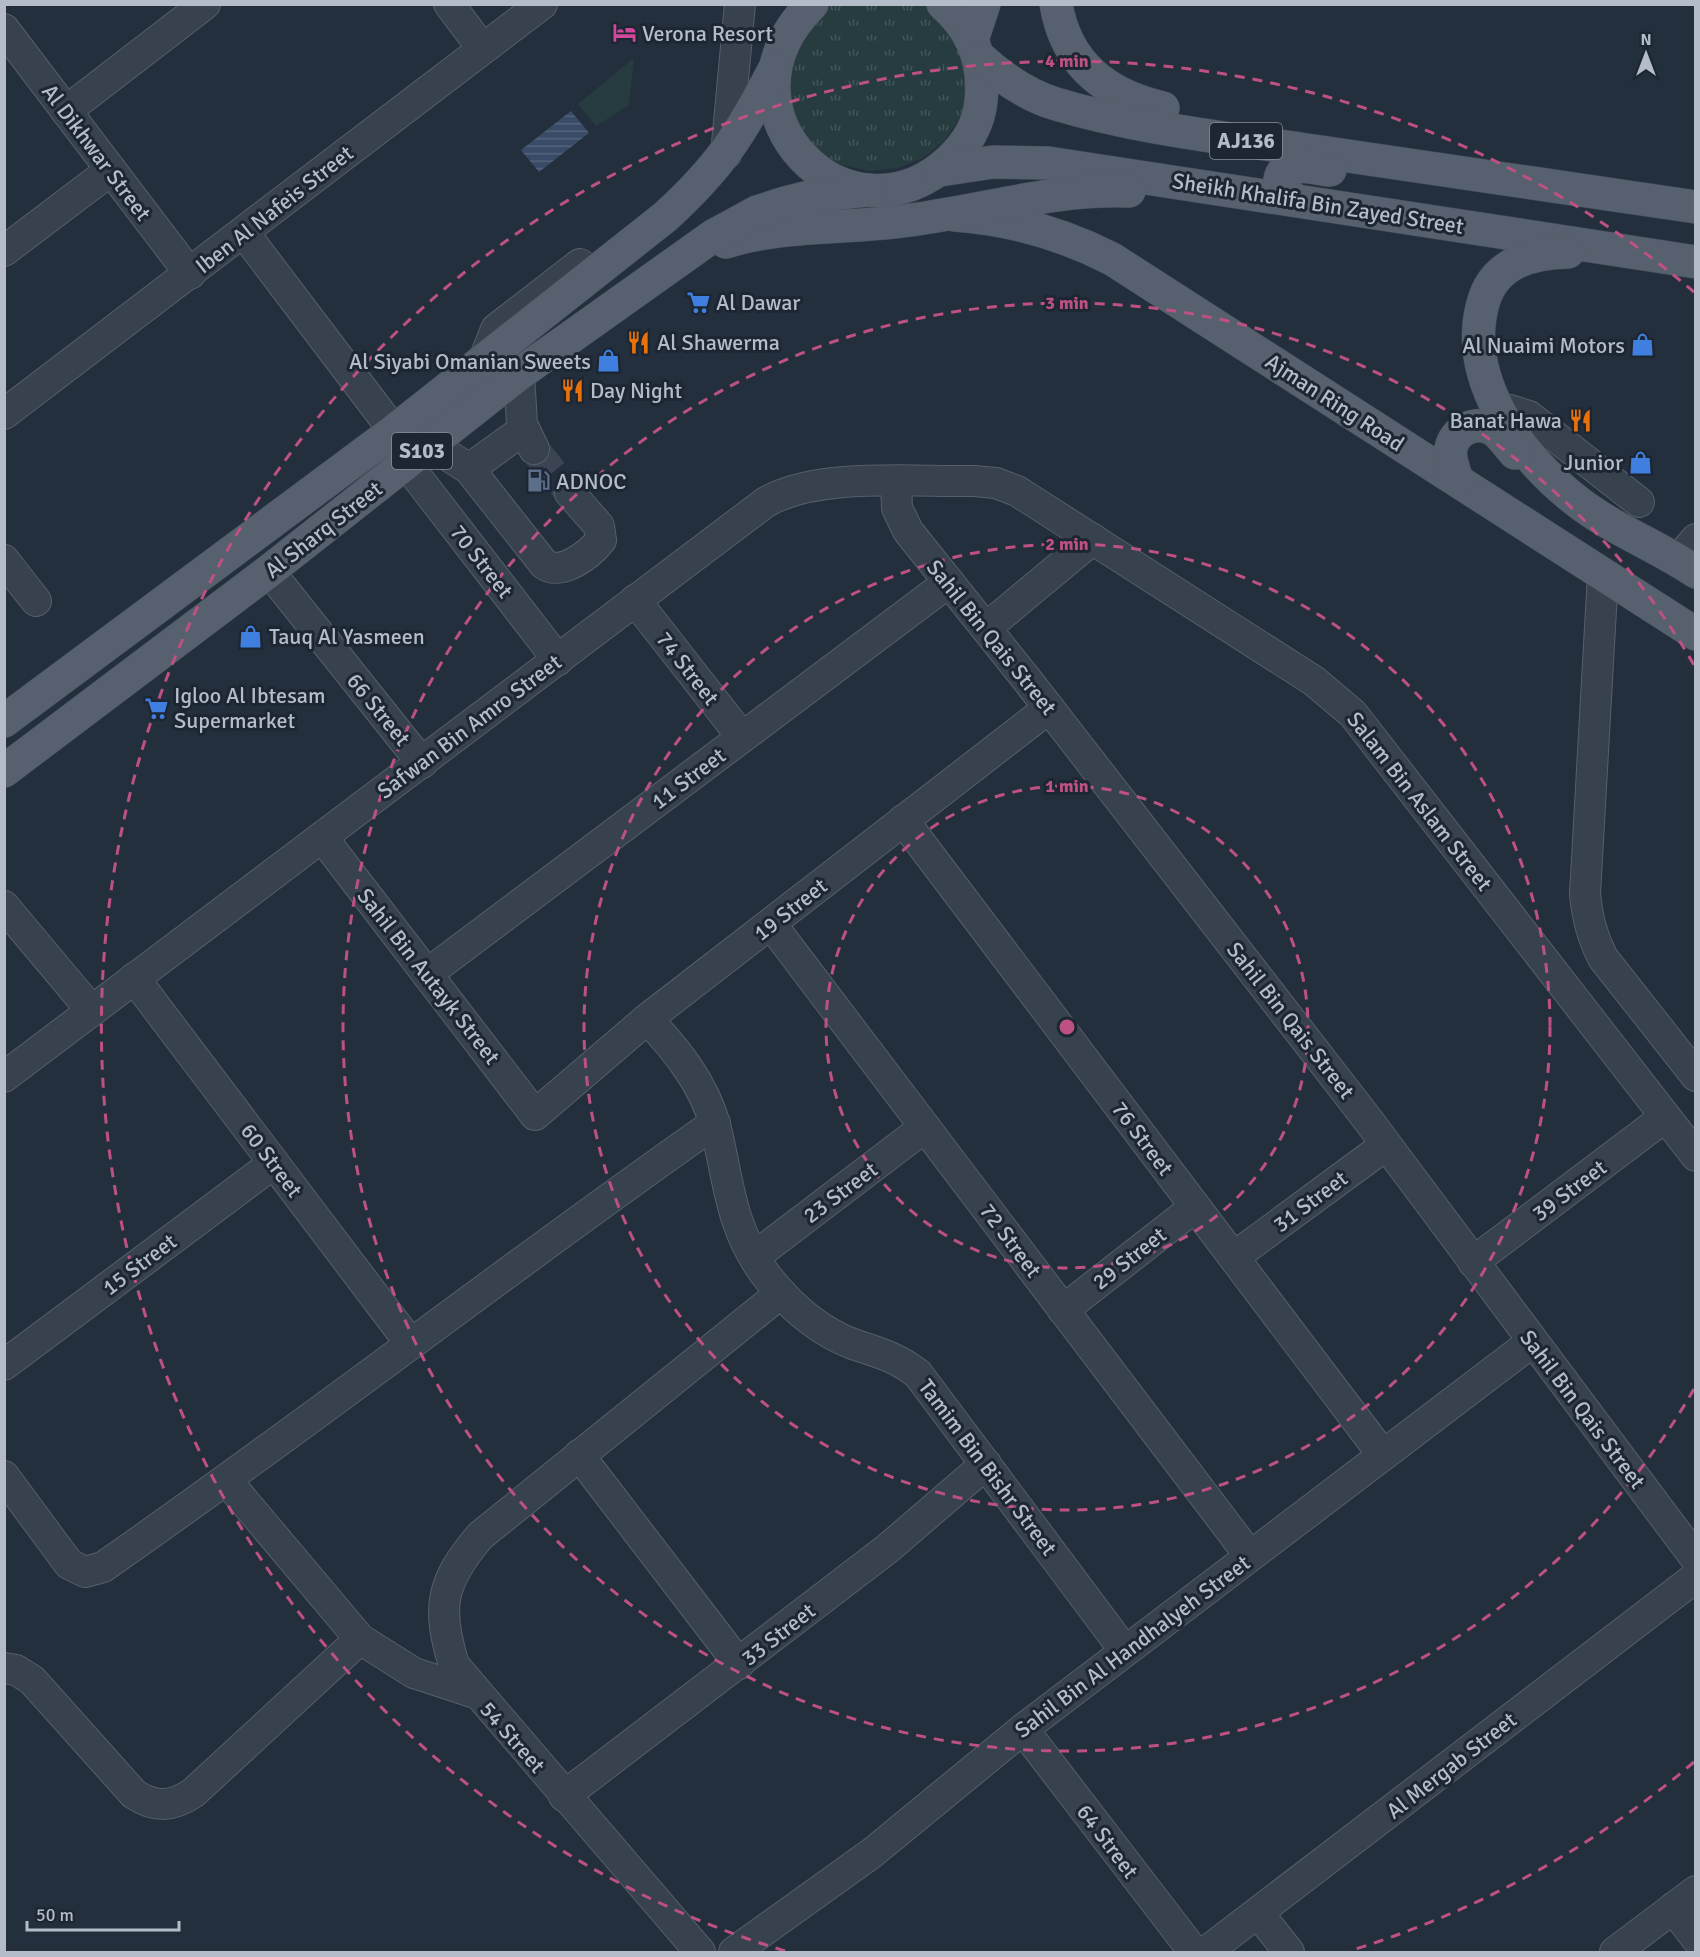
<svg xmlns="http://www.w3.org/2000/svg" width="1700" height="1957" font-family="Signika,sans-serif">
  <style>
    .grass { fill: url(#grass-tufts) }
    .park { fill: #263c3f }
    .water { fill: url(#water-rules) }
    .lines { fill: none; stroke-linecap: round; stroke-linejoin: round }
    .minor-tunnel { stroke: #3a4453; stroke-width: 30; stroke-dasharray: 30 15; stroke-linecap: butt }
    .minor-casing { stroke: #565f6c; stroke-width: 32 }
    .major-casing { stroke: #414a57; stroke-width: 34 }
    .minor { stroke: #38414e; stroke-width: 30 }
    .major { stroke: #56606e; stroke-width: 33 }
    .ring { fill: none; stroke: #bd5182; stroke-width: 3; stroke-dasharray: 10 8 }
    .labels { text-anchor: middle; stroke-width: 6; stroke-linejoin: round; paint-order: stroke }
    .shield { fill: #1d2633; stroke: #878f9c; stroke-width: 1.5 }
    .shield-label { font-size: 21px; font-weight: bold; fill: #b4bcc9 }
    .poi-label { font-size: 22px; fill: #b4bcc9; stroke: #1d2633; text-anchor: start }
    .street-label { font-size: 22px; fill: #b4bcc9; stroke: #1d2633 }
    .centre { fill: #bd5182; stroke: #1d2633; stroke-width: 3 }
    .ring-label { font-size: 18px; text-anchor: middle; font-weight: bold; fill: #bd5182; stroke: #1d2633; stroke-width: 6; stroke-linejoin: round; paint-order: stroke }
  </style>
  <defs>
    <pattern id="grass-tufts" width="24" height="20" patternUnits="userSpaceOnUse" patternTransform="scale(1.5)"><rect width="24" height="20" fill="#263c3f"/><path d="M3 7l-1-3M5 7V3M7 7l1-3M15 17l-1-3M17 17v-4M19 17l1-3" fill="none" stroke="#435659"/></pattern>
    <pattern id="water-rules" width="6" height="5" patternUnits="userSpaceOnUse" patternTransform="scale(1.5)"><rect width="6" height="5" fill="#394c67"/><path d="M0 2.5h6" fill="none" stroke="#53647b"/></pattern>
  </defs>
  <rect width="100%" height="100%" fill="#242f3e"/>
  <polygon class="grass" points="820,5 930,5 959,37 968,91 960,117 945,140 923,158 898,168 870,171 843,165 818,152 787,107 786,53"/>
  <polygon class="park" points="634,58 629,105 596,126 578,104"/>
  <polygon class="water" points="571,111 589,133 539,172 521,150"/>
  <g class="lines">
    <polyline class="minor-tunnel" points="534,449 570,493"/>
    <defs>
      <g id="minor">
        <polyline points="449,4 482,48"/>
        <polyline points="4,29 190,274"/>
        <polyline points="66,111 205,4"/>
        <polyline points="726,154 740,4"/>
        <polyline points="244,233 394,431"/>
        <polyline points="4,251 111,170"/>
        <polyline points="483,362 496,329 580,264"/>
        <polyline points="519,374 522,424 534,449"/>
        <polyline points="1500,413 1510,410 1529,416 1639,502"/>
        <polyline points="4,414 542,4"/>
        <path d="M 430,444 L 469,469 L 544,564 C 561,577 590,554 601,540 L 599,526 L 570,493"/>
        <polyline points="406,463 558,660"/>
        <polyline points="469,469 523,430"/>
        <polyline points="896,482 897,508 908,531 1028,681 1365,1116 1696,1559"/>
        <polyline points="4,560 36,601"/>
        <polyline points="1678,560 1696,539"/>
        <polyline points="269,571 422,763"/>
        <path d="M 1603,574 L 1585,894 C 1587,918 1592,937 1603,958 L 1696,1076"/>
        <polyline points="635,600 742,737"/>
        <polyline points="986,628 1093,539"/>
        <polyline points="903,820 1383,1455"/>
        <polyline points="322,837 535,1115 647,1019 1049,708"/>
        <polyline points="4,906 92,1011"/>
        <polyline points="771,924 1250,1556"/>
        <polyline points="427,974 949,582"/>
        <polyline points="134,978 410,1343"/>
        <path d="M 647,1019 C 676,1049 704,1084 715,1125 C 729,1180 729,1225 765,1274 C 788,1304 816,1330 853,1344 C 877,1352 897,1357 918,1374 L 1125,1651"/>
        <path d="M 4,1077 L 766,502 C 819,472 913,482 974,481 L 996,483 L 1017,491 L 1314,681 L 1353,714 L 1696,1156"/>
        <polyline points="754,1257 925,1127"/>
        <polyline points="1234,1257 1386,1145"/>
        <polyline points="1473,1262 1665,1117"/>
        <polyline points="1063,1310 1195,1207"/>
        <polyline points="4,1365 274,1163"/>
        <polyline points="579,1455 739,1664"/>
        <path d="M 4,1476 L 69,1564 L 85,1572 L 103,1567 C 310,1423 508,1268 715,1123"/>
        <polyline points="227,1481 360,1639 414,1673 475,1693"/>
        <path d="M 4,1668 L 16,1670 L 32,1680 L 134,1794 C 155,1808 172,1807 193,1793 L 360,1639"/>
        <polyline points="1023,1729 1194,1952"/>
        <polyline points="564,1796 887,1549 986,1464"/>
        <polyline points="1673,1908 1696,1938"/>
        <polyline points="1258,1913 1289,1952"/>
        <path d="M 700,1952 L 454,1665 C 436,1607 441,1582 480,1536 L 781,1293"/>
        <polyline points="734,1952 872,1853 1023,1729 1532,1342"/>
        <polyline points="1206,1952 1696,1577"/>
        <polyline points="1615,1952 1696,1891"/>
      </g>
      <g id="major">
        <path d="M 812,4 C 704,111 850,254 950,160 C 966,145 979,124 981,101 C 985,63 973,30 943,4"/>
        <path d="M 1056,4 C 1066,64 1106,95 1163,108"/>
        <polyline points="972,40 984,4"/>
        <path d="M 979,57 C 1002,78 1026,95 1056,104 C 1139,129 1229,138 1314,151 C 1441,169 1568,188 1696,207"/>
        <polyline points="940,170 993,162 1048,163 1696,262"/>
        <path d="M 1294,200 L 1280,186 C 1277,157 1312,168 1330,170"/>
        <path d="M 955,215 C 1011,219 1061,233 1112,259 L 1696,634"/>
        <path d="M 726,242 C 783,224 844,229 903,221 C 978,212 1053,188 1129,191"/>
        <path d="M 1568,252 C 1532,253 1496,262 1484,300 C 1460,377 1520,458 1578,502 C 1614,530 1658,546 1696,572"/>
        <path d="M 1457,480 C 1454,470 1449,458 1451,448 C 1455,429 1476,421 1492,429 C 1501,434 1508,446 1515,453"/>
        <path d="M 4,721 L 394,431 L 665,217 C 720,167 740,135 774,70"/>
        <polyline points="4,771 269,571 519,374 713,236 757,212 785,203 813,196 868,190"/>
      </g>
    </defs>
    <use href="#minor" class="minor-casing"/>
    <use href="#major" class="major-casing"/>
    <use href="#minor" class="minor"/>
    <use href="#major" class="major"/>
  </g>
  <g class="ring">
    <circle cx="1067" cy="1027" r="241"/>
    <circle cx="1067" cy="1027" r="483"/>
    <path d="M1694 1389A724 724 0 1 1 1694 665"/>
    <path d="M1694 1762A966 966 0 0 1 1349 1951M785 1951A966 966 0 1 1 1694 292"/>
  </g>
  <defs>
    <symbol id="hotel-bare" viewBox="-9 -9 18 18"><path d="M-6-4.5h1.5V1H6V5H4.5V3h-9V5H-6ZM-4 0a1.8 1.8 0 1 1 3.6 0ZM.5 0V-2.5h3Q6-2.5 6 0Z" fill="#d1479c" stroke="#1d2633" stroke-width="2.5" paint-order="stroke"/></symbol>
    <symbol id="supermarket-bare" viewBox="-9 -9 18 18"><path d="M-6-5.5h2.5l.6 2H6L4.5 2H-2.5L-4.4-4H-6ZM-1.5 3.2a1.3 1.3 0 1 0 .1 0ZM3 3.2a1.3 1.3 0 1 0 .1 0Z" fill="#3f7fe0" stroke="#1d2633" stroke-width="2.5" paint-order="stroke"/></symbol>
    <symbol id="restaurant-bare" viewBox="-9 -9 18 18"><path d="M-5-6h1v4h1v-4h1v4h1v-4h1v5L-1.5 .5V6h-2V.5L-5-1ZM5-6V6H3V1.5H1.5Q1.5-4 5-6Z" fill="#e8710a" stroke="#1d2633" stroke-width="2.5" paint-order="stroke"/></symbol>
    <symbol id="shop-bare" viewBox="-9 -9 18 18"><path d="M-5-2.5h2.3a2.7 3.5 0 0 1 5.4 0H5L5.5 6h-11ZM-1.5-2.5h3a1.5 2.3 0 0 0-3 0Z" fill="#3f7fe0" stroke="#1d2633" stroke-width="2.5" paint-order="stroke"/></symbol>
    <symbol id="fuel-bare" viewBox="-9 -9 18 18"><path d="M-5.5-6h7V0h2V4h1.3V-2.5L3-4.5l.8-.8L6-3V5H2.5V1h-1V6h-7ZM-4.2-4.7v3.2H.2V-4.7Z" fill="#5c6f8a" stroke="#1d2633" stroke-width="2.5" paint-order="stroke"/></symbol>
  </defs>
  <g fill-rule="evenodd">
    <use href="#hotel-bare" x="608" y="16" width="33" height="33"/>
    <use href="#supermarket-bare" x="682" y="286" width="33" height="33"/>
    <use href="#restaurant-bare" x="622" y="326" width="33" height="33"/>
    <use href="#shop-bare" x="1626" y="328" width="33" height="33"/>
    <use href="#shop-bare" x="592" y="344" width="33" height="33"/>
    <use href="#restaurant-bare" x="556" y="374" width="33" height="33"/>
    <use href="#restaurant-bare" x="1564" y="404" width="33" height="33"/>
    <use href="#shop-bare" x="1624" y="446" width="33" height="33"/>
    <use href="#fuel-bare" x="522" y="464" width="33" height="33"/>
    <use href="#shop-bare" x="234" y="620" width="33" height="33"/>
    <use href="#supermarket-bare" x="140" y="692" width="33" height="33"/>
  </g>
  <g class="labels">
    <g class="shield">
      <rect x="1210" y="123" width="72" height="36" rx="4.5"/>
      <rect x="392" y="433" width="60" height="36" rx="4.5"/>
    </g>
    <g class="shield-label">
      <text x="1246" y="148">AJ136</text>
      <text x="422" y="458">S103</text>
    </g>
    <g class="poi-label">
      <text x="642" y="41">Verona Resort</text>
      <text x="716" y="310">Al Dawar</text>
      <text x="657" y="350">Al Shawerma</text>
      <text x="1625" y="353" text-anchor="end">Al Nuaimi Motors</text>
      <text x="591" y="369" text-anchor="end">Al Siyabi Omanian Sweets</text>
      <text x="590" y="398">Day Night</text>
      <text x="1562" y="428" text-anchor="end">Banat Hawa</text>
      <text x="1623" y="470" text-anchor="end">Junior</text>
      <text x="556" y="489">ADNOC</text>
      <text x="269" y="644">Tauq Al Yasmeen</text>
      <text x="174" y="703">Igloo Al Ibtesam<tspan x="174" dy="25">Supermarket</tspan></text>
    </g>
    <g class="street-label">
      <text transform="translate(97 152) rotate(53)" y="8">Al Dikhwar Street</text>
      <text transform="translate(1318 203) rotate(9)" y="8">Sheikh Khalifa Bin Zayed Street</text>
      <text transform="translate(274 209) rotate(-38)" y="8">Iben Al Nafeis Street</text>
      <text transform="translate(1335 402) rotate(33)" y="8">Ajman Ring Road</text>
      <text transform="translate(323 529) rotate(-38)" y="8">Al Sharq Street</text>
      <text transform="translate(482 561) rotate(52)" y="8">70 Street</text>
      <text transform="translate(992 637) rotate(51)" y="8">Sahil Bin Qais Street</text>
      <text transform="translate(688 668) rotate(52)" y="8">74 Street</text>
      <text transform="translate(379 709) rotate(51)" y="8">66 Street</text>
      <text transform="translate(469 726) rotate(-37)" y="8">Safwan Bin Amro Street</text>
      <text transform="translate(688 778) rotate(-37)" y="8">11 Street</text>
      <text transform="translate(1420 801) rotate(52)" y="8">Salam Bin Aslam Street</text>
      <text transform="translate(790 909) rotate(-38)" y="8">19 Street</text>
      <text transform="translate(429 976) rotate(52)" y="8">Sahil Bin Autayk Street</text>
      <text transform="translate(1291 1020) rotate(52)" y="8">Sahil Bin Qais Street</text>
      <text transform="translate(1143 1138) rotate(53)" y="8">76 Street</text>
      <text transform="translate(272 1160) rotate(53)" y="8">60 Street</text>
      <text transform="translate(1569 1190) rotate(-37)" y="8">39 Street</text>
      <text transform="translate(840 1192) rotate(-37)" y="8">23 Street</text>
      <text transform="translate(1310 1201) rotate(-37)" y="8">31 Street</text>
      <text transform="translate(1011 1240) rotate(53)" y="8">72 Street</text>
      <text transform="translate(1129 1258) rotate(-38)" y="8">29 Street</text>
      <text transform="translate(139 1264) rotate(-37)" y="8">15 Street</text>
      <text transform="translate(1583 1409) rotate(53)" y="8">Sahil Bin Qais Street</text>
      <text transform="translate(988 1467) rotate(53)" y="8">Tamim Bin Bishr Street</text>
      <text transform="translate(778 1634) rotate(-38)" y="8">33 Street</text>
      <text transform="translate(1132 1646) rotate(-37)" y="8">Sahil Bin Al Handhalyeh Street</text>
      <text transform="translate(513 1737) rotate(49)" y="8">54 Street</text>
      <text transform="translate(1451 1765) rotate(-38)" y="8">Al Mergab Street</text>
      <text transform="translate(1108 1841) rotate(53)" y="8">64 Street</text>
    </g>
  </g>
  <circle cx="1067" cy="1027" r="9" class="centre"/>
  <g class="ring-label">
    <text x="1067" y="67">4 min</text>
    <text x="1067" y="309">3 min</text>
    <text x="1067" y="550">2 min</text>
    <text x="1067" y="792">1 min</text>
  </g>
  <rect width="1700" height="1957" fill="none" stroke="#b4bcc9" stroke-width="12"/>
  <g transform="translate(1646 54)" stroke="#1d2633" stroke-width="4.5" paint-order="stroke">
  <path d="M0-4.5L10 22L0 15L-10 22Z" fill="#b4bcc9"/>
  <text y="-9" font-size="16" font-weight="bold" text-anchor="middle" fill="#b4bcc9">N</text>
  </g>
  <path d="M27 1921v9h152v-9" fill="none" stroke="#b4bcc9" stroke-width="3"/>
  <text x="36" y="1921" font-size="18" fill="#b4bcc9" stroke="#1d2633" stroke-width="4.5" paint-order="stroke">50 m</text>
</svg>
